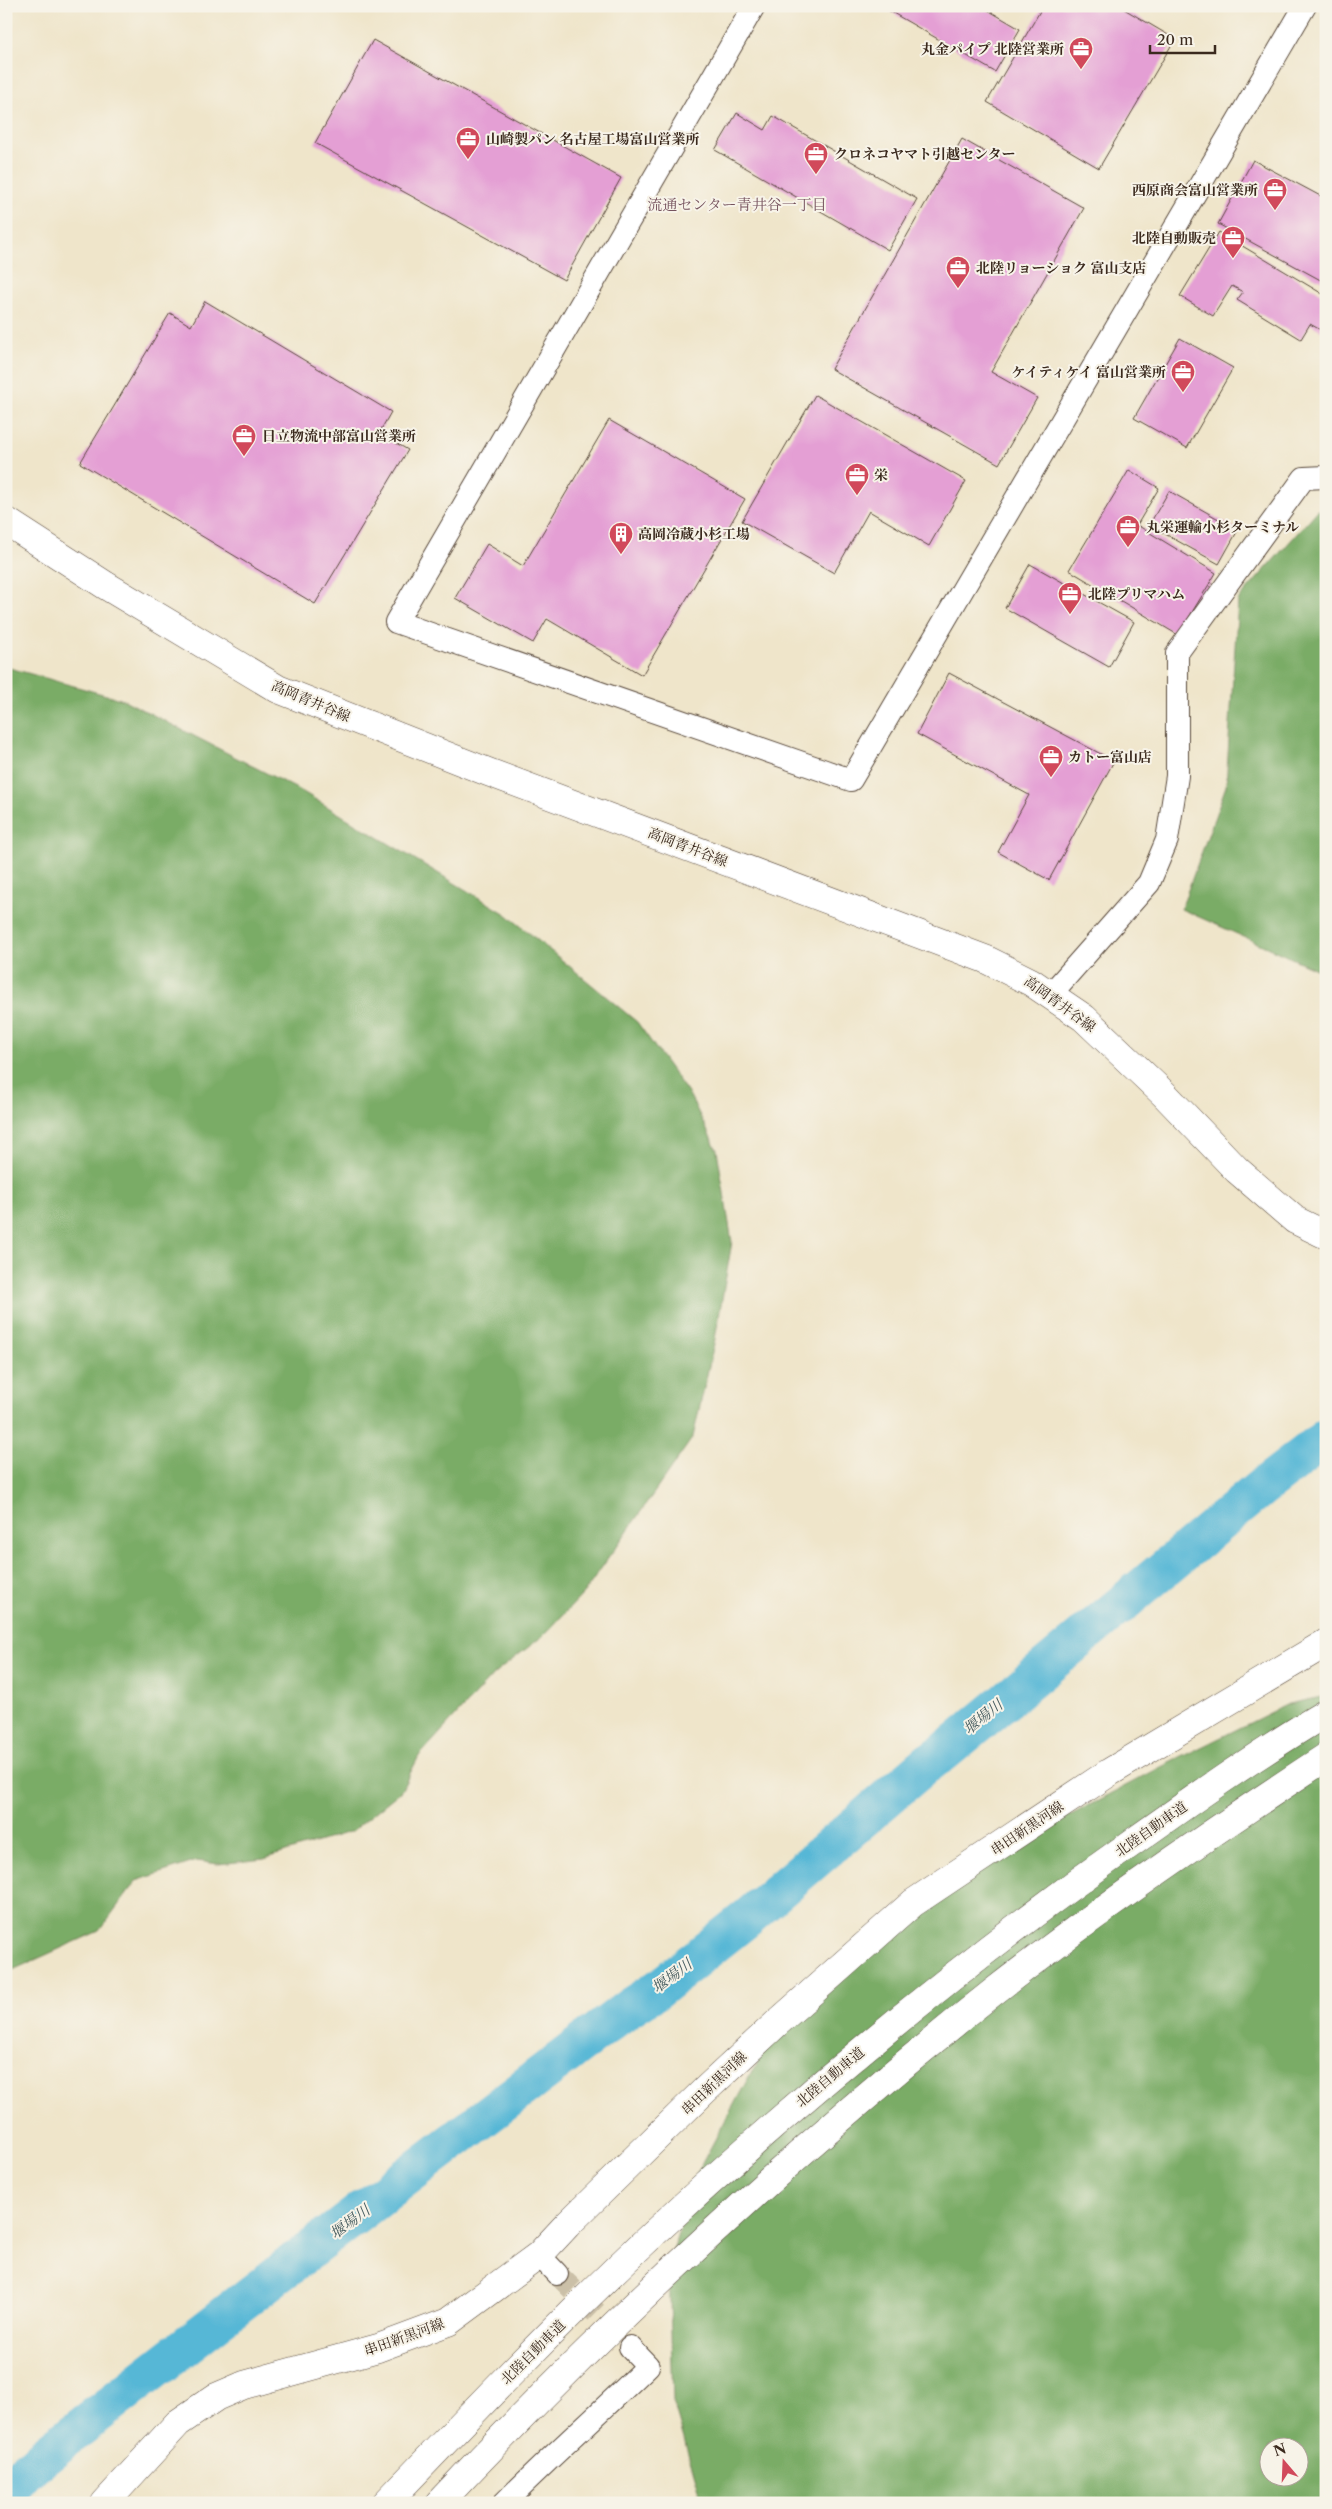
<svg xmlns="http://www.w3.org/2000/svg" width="1332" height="2509" font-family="'Libre Caslon Text','Noto Serif JP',serif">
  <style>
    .forest { fill: #7aac66; stroke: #5a6b42; fill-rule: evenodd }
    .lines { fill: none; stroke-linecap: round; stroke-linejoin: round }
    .river { stroke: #57b7d6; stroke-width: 39 }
    .building { fill: #e49fd4 }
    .minor-tunnel { stroke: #cbc0a8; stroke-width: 22; stroke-dasharray: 22 11; stroke-linecap: butt }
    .minor-casing { stroke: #564638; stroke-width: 24 }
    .major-casing { stroke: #564638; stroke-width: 29 }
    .highway-casing { stroke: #564638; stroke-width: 29 }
    .minor { stroke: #fff; stroke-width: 22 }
    .major { stroke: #fff; stroke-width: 28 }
    .highway { stroke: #fff; stroke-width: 28 }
    .labels { text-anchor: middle; stroke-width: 4; stroke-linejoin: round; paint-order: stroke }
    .poi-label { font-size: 14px; font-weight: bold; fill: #3b2a1e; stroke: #f7f3e8; text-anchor: start }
    .street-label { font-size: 14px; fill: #3b2a1e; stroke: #f7f3e8 }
    .neighbourhood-label { font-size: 15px; fill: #76535e; stroke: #f7f3e8 }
    .water-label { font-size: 15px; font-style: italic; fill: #455b5e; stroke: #f7f3e8 }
  </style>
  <rect width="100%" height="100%" fill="#f7f3e8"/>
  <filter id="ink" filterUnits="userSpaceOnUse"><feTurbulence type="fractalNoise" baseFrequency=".02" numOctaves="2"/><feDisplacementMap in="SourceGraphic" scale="10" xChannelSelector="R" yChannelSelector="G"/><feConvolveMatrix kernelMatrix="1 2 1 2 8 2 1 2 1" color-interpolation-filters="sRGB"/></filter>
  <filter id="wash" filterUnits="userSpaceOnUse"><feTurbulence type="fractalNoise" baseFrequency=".0096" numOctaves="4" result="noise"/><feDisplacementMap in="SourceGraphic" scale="20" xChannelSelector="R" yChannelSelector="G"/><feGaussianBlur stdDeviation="1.12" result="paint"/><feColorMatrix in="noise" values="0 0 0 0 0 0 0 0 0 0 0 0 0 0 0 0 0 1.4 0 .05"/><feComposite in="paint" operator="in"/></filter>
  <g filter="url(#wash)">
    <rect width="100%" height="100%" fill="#efe5ca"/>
    <g class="forest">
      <polygon points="1318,510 1326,510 1325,973 1181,909 1226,786 1238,600"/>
      <polygon points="6,667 124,700 303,792 506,914 637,1022 690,1096 717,1150 732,1242 715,1339 693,1437 584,1593 544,1635 494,1674 419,1756 401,1791 352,1831 264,1859 218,1864 197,1861 136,1881 99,1931 6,1973"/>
      <path d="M 1326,1696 L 1326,2503 L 703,2503 L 673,2402 L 669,2265 L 693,2180 L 764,2049 L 958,1875 L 1161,1767 L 1288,1704 ZM 1270,2446 L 1300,2446 L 1300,2476 L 1270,2476 Z"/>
    </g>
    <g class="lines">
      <polyline class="river" points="6,2497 22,2473 256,2291 630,2007 658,1989 746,1919 929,1762 943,1753 1261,1488 1326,1438"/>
    </g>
    <g id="blocks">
      <g class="building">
        <polygon points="888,6 981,6 1020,29 995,72 886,9"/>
        <polygon points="1043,6 1119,6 1175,39 1099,168 987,102"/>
        <polygon points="373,40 621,178 564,280 315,143"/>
        <polygon points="737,113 765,130 773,116 917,199 888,250 715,150"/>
        <polygon points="962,139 1084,208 991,372 1037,398 999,464 831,369"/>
        <polygon points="1253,160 1326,199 1326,283 1218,224"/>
        <polygon points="1219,232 1326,296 1326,333 1310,324 1301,339 1237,300 1243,292 1232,286 1213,316 1180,296"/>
        <polygon points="205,301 391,412 379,433 408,450 315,604 80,463 170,313 191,326"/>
        <polygon points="1180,338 1233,368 1187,448 1134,418"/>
        <polygon points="815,395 966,481 929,546 869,511 834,573 742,521"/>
        <polygon points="609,420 745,499 642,675 547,619 533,643 455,598 487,544 523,566"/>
        <polygon points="1129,470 1159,488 1137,525 1216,573 1178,635 1069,570"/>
        <polygon points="1169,491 1238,530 1219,564 1149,525"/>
        <polygon points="1030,564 1134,622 1109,667 1005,608"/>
        <polygon points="949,673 1114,761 1049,880 998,852 1029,795 917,734"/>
      </g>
    </g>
  </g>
  <g filter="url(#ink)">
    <use href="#blocks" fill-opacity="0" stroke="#564638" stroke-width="1"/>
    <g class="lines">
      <polyline class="minor-tunnel" points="557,2274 624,2340"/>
      <defs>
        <g id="minor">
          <polyline points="754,6 396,622 851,780 1305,6"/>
          <polyline points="1050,995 1149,883 1167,840 1177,776 1177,653 1304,478 1326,477"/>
          <polyline points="539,2255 557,2274"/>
          <path d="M 504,2503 C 551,2456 601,2412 648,2366 L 630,2347"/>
        </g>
        <g id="major">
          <polyline points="6,521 105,585 278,689 488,772 985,959 1031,982 1084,1018 1164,1094 1237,1170 1295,1220 1326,1235"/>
          <polyline points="105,2503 178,2423 216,2397 244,2385 378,2348 448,2322 539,2255 567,2225 704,2091 776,2024 913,1903 1110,1772 1326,1643"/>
        </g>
        <g id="highway">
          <path d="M 386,2503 C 473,2412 560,2321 652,2235 C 805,2093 965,1960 1136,1840 C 1198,1796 1260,1752 1326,1713"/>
          <path d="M 439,2503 C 611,2320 796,2149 992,1993 C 1099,1909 1212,1832 1326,1757"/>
        </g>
      </defs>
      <use href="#minor" class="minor-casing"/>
      <use href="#major" class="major-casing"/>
      <use href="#highway" class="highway-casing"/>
      <use href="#minor" class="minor"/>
      <use href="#major" class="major"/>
      <use href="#highway" class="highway"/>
    </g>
  </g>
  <defs>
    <symbol id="office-pin" viewBox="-11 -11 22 30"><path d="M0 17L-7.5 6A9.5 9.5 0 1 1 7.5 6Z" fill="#d1495b" stroke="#f7f3e8"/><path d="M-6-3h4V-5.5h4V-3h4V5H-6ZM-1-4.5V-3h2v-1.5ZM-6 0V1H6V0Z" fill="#fff"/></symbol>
    <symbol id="building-pin" viewBox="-11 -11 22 30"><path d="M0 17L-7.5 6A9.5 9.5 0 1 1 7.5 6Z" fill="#d1495b" stroke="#f7f3e8"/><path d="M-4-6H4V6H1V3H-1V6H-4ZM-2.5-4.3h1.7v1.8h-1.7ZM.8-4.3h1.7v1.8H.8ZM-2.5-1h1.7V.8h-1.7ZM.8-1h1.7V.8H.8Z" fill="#fff"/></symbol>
  </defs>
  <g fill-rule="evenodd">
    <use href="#office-pin" x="1067" y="35" width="28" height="38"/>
    <use href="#office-pin" x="454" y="125" width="28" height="38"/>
    <use href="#office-pin" x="802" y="140" width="28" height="38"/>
    <use href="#office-pin" x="1261" y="176" width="28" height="38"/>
    <use href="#office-pin" x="1219" y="224" width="28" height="38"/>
    <use href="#office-pin" x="944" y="254" width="28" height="38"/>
    <use href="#office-pin" x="1169" y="358" width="28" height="38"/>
    <use href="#office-pin" x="230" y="422" width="28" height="38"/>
    <use href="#office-pin" x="843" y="461" width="28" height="38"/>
    <use href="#office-pin" x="1114" y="513" width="28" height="38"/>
    <use href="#building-pin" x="607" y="520" width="28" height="38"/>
    <use href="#office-pin" x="1056" y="580" width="28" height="38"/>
    <use href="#office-pin" x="1037" y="743" width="28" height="38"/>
  </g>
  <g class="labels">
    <g class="poi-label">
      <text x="1064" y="54" text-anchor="end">丸金パイプ 北陸営業所</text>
      <text x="486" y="144">山崎製パン 名古屋工場富山営業所</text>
      <text x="834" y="159">クロネコヤマト引越センター</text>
      <text x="1258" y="195" text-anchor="end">西原商会富山営業所</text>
      <text x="1216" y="243" text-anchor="end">北陸自動販売</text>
      <text x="976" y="273">北陸リョーショク 富山支店</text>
      <text x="1166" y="377" text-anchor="end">ケイティケイ 富山営業所</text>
      <text x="262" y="441">日立物流中部富山営業所</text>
      <text x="874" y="480">栄</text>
      <text x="1146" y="532">丸栄運輸小杉ターミナル</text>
      <text x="638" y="539">高岡冷蔵小杉工場</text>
      <text x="1088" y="599">北陸プリマハム</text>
      <text x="1068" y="762">カトー富山店</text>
    </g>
    <g class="street-label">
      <text transform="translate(311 701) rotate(23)" y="5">高岡青井谷線</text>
      <text transform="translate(688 847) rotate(21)" y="5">高岡青井谷線</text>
      <text transform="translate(1060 1004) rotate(36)" y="5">高岡青井谷線</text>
      <text transform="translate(1027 1828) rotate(-34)" y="5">串田新黒河線</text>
      <text transform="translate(1151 1829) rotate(-35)" y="5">北陸自動車道</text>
      <text transform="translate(830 2077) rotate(-40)" y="5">北陸自動車道</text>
      <text transform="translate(714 2083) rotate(-44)" y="5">串田新黒河線</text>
      <text transform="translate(404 2337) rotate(-20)" y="5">串田新黒河線</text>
      <text transform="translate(533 2352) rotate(-45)" y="5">北陸自動車道</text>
    </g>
    <g class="neighbourhood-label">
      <text x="737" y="210">流通センター青井谷一丁目</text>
    </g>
    <g class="water-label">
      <text transform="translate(983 1717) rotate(-39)" y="5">堰場川</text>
      <text transform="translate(672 1976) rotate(-37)" y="5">堰場川</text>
      <text transform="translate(350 2222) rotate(-37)" y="5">堰場川</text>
    </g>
  </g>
  <rect width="1332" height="2509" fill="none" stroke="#f7f3e8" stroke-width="25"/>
  <g transform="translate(1284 2462) rotate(341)"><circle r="24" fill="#f7f3e8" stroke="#aca397"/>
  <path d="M0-4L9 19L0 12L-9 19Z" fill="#d1495b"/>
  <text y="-8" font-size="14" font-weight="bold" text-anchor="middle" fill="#3b2a1e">N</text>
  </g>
  <path d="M1150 45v8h65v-8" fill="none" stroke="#3b2a1e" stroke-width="2.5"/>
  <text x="1157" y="45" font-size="15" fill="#3b2a1e" stroke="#f7f3e8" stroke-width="4" paint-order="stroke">20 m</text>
</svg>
